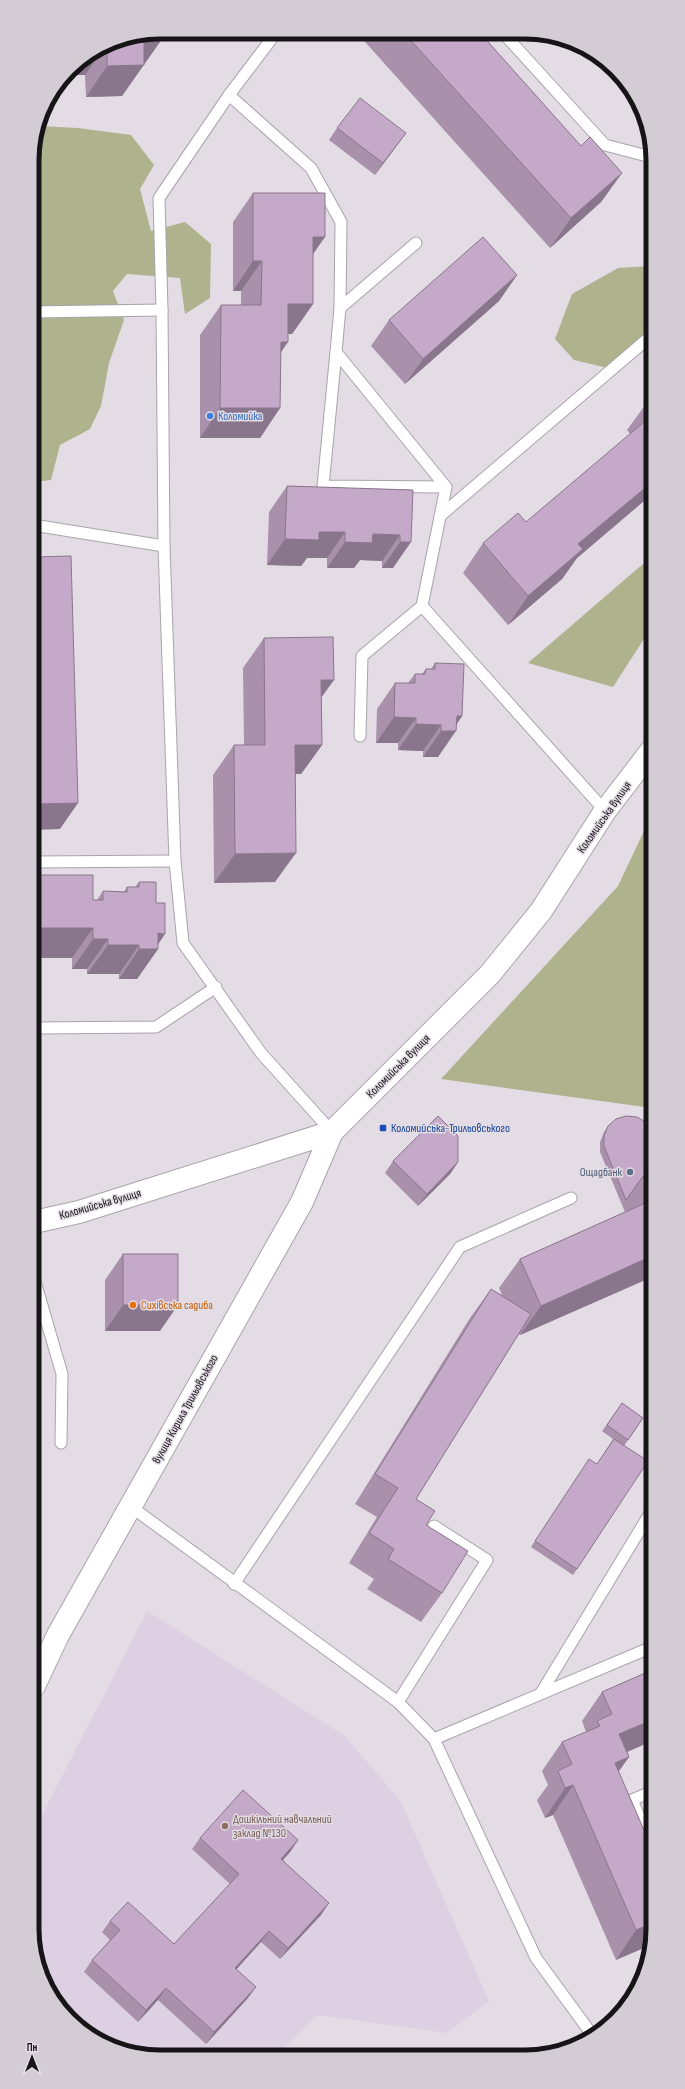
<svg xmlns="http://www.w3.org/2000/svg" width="685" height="2089" font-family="'Sofia Sans Condensed',sans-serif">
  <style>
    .education { fill: #ddd0e3 }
    .green { fill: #aeb28d }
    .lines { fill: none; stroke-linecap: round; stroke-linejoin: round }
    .lane-casing { stroke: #a9a3ab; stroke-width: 13 }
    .street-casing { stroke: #a9a3ab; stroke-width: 24 }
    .secondary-casing { stroke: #a9a3ab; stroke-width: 24 }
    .lane { stroke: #fff; stroke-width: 11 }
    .street { stroke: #fff; stroke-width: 22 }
    .secondary { stroke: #fff; stroke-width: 22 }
    .wall { fill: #a991ac }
    .shaded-wall { fill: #8a768c }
    .building { fill: #c5a9c8; stroke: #8a768c }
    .shop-dot { fill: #3f7fe0; stroke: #e3dce5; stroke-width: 1.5 }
    .transit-dot { fill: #1a4fb4; stroke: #e3dce5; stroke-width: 1.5 }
    .service-dot { fill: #5c6f8a; stroke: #e3dce5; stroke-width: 1.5 }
    .food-dot { fill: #e8710a; stroke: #e3dce5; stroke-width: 1.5 }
    .education-dot { fill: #8d6e63; stroke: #e3dce5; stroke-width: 1.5 }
    .labels { text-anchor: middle; stroke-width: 3; stroke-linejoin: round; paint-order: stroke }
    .shop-label { font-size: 12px; fill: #366cbe; stroke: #e3dce5; text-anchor: start }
    .street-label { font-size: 12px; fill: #161417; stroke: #e3dce5 }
    .transit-label { font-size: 12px; fill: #164399; stroke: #e3dce5; text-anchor: start }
    .service-label { font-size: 12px; fill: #4e5e75; stroke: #e3dce5; text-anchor: end }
    .food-label { font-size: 12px; fill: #c56008; stroke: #e3dce5; text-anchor: start }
    .education-label { font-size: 12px; fill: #785e54; stroke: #e3dce5; text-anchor: start }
    .rim { fill: none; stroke: #161417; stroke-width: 5 }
  </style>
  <rect width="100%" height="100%" fill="#e3dce5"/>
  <polygon class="education" points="147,1611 345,1736 401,1802 489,2001 447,2033 317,2015 277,2055 136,2055 103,2044 70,2020 49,1993 34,1953 34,1836 42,1815"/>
  <g class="green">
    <polygon points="39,126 78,128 131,135 154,165 140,189 151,231 185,222 211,244 210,298 185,314 180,278 127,274 113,291 124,320 109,363 101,406 90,429 60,445 51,480 33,482 33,355 41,338 32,316 32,152"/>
    <polygon points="651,266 651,345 616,370 574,360 555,339 572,294 618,268"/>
    <polygon points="651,557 651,628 613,687 528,663"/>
    <polygon points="651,816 652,1108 441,1079 618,886"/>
  </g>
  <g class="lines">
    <defs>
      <g id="lane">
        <polyline points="276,33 229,95 159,198 162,310 164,546 175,861 183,943 261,1053 332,1132"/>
        <polyline points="504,34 605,145 651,157"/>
        <polyline points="229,95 311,168 341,222 340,308 336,352 446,487 422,606 605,811"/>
        <polyline points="340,308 416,243"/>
        <polyline points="32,312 162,310"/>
        <polyline points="336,352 323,486 446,487"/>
        <polyline points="440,516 651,336"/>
        <polyline points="33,525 164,546"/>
        <polyline points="360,736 362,656 422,606"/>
        <polyline points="33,862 175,861"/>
        <polyline points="33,1028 156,1027 216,987"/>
        <polyline points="34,1278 62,1374 61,1443"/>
        <polyline points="130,1506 398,1702 434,1739 536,1958 593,2036"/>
        <polyline points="234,1584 460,1247 571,1198"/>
        <polyline points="541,1693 652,1510"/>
        <polyline points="398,1702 487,1560 434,1526"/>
        <polyline points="434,1739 652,1647"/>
        <polyline points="653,1791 632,1800 653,1850"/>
      </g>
      <polyline id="street" points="34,1686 58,1635 302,1202 332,1132"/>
      <polyline id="secondary" points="34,1222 79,1212 332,1132 490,974 541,911 605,811 651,751"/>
    </defs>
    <use href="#lane" class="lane-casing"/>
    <use href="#street" class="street-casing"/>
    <use href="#secondary" class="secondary-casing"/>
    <use href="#lane" class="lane"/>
    <use href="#street" class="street"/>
    <use href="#secondary" class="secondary"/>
  </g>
  <g class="wall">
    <polygon points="357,33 481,34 581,146 622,173 601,202 550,248"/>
    <polygon points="111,42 144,64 122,96 86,97 85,75 77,75 77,63"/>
    <polygon points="337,128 406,133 375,175 329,140"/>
    <polygon points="253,193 313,254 313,304 292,334 288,334 281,353 280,408 260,438 200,438 200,335 221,305 241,305 241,291 233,291 233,222"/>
    <polygon points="517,275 499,301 405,384 371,346 389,320"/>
    <polygon points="651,398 651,495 577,558 562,579 508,625 463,573 483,543 526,522 630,434 627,430 648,401"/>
    <polygon points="287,486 413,490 393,568 382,568 382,561 360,560 354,568 327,568 327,558 307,558 301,566 267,565 269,512"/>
    <polygon points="264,638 321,698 322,745 301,774 295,774 275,882 214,883 213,775 234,745 244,745 243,668"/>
    <polygon points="435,663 462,716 457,724 438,757 423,757 423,751 398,750 398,743 376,743 377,709 395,683 408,683 415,674 422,674 426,669 431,669"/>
    <polygon points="139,882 156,903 158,944 158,949 137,979 119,979 119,974 87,974 87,969 72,969 72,958 93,900 97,900 103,891 124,892 127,887 135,887"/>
    <polygon points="608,1126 652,1131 652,1277 520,1335 519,1334 416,1499 426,1525 442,1593 421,1622 367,1589 374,1579 349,1563 377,1517 355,1504 470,1318 491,1289 502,1295 499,1288 520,1259 625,1212 600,1152 600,1142 604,1132"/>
    <polygon points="393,1161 458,1162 450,1174 418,1206 385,1173"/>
    <polygon points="123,1254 160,1331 105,1331 105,1280"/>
    <polygon points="622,1403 643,1418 624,1446 577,1569 573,1575 531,1547 585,1465 597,1464 613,1439 602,1431"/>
    <polygon points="652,1670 652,1741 627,1752 629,1757 618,1772 653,1937 616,1960 553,1815 545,1818 537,1800 548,1785 542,1771 562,1742 586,1732 582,1721 602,1692"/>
    <polygon points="200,1838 298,1840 290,1852 283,1860 321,1915 280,1959 261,1942 236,1969 256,1987 247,1999 206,2044 158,2000 138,2022 84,1972 92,1960 110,1940 102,1932 110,1921 174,1944 230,1884 192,1849"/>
  </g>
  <g class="shaded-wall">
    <polygon points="144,42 160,42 122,96 86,97 107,66"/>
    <polygon points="107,44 85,75 77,75 92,54"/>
    <polygon points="406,133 398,144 375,175 383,163"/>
    <polygon points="622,173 601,202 550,248 571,218"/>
    <polygon points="313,237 325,237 304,267"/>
    <polygon points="253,261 262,261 241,291 233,291"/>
    <polygon points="517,275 499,301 405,384 423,359"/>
    <polygon points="288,304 313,304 292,334 268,334"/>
    <polygon points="281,342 288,342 267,372"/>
    <polygon points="220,408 280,408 260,438 200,438"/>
    <polygon points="651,483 651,495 577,558 562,579 508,625 528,596 578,544"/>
    <polygon points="319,532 345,532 327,558 307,558 301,566 267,565 285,539"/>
    <polygon points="373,534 400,535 382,561 360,560 354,568 327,568 345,542"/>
    <polygon points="400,542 411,542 393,568 382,568"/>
    <polygon points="321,680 334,680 313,709"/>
    <polygon points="457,716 462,716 452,731 456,731 438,757 423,757 441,731"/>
    <polygon points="394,717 416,718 398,743 376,743"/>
    <polygon points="416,724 441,725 423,751 398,750"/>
    <polygon points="295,745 322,745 301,774 274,774"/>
    <polygon points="78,803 60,829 33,830 33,804"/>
    <polygon points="296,853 275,882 214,883 235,854"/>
    <polygon points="33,928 93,928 72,958 33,958"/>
    <polygon points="158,933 165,934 155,949 158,949 137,979 119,979 139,949"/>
    <polygon points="93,939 108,939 87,969 72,969"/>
    <polygon points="108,945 139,945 119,974 87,974"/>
    <polygon points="458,1162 450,1174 418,1206 427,1194"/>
    <polygon points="652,1256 652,1277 520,1335 541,1306"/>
    <polygon points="123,1305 178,1305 160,1331 105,1331"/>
    <polygon points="34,1430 37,1430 34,1435"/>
    <polygon points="652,1720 652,1741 599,1764 619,1734"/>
    <polygon points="629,1757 608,1786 615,1763"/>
    <polygon points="573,1785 553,1815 545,1818 565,1788"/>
    <polygon points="298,1840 290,1852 273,1871 281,1859"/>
    <polygon points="329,1903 321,1915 280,1959 288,1948"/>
    <polygon points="653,1923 653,1937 651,1945 616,1960 636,1930"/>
    <polygon points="269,1931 261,1942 227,1980 235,1968"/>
    <polygon points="256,1987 247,1999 206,2044 214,2032"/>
    <polygon points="166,1988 158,2000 138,2022 146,2010"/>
  </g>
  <g class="building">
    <polygon points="160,32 160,42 144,42 144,65 107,66 107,44 111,42"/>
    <polygon points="405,34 481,34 581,146 590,137 622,173 571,218"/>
    <polygon points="360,98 406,133 383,163 337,128"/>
    <polygon points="253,193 325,193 325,237 313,237 313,304 288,304 288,342 281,342 280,408 220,408 221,305 261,305 262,261 253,261"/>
    <polygon points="483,237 517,275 423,359 389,320"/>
    <polygon points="651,398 651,404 648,401"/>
    <polygon points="651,416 651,483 578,544 583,549 528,596 483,543 518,513 526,522"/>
    <polygon points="287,486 413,490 411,542 400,542 400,535 373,534 372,543 345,542 345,532 319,532 319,540 285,539"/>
    <polygon points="71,556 78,803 33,804 33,557"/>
    <polygon points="333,637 334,680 321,680 322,745 295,745 296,853 235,854 234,745 265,745 264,638"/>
    <polygon points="435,663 464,664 462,716 457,716 456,731 441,731 441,725 416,724 416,718 394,717 395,683 415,683 415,674 425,674 426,669 435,669"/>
    <polygon points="33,875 93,875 93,900 103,900 103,891 127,892 127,887 139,887 139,882 156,882 156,903 165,903 165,934 158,933 158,949 139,949 139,945 108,945 108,939 93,939 93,928 33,928"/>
    <polygon points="438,1116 458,1136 458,1162 427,1194 393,1161"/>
    <polygon points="626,1116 637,1117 644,1121 649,1126 652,1131 652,1172 643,1176 626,1200 604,1146 604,1136 608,1126 616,1119"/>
    <polygon points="652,1172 652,1197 643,1176"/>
    <polygon points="652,1200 652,1256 541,1306 520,1259"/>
    <rect x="123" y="1254" width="55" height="51"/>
    <polygon points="491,1289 531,1314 416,1499 435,1511 426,1525 468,1551 442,1593 388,1559 394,1549 369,1533 398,1488 375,1474"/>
    <polygon points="34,1379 38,1379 37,1430 34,1430"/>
    <polygon points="622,1403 643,1418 628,1440 607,1425"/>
    <polygon points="614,1439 648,1461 577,1569 535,1541 589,1459 597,1464"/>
    <polygon points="652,1670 652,1720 619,1734 629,1757 615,1763 653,1851 653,1923 636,1930 573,1785 565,1788 558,1771 572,1764 562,1742 600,1726 597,1721 612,1714 602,1692"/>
    <polygon points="243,1790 298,1840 281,1859 329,1903 288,1948 269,1931 235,1968 256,1987 214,2032 166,1988 146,2010 92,1960 120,1930 110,1921 128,1902 174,1944 239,1874 200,1838"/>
  </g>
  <circle class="shop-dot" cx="210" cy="416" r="4"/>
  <rect class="transit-dot" x="379" y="1124" width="8" height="8" rx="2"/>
  <circle class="service-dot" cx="630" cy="1172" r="4"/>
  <circle class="food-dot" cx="133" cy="1305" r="4"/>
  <circle class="education-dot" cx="225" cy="1826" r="4"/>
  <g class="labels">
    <g class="shop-label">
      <text x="218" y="420">Коломийка</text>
    </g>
    <g class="street-label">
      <text transform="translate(604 817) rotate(-55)" y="4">Коломийська вулиця</text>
      <text transform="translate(398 1066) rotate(-45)" y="4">Коломийська вулиця</text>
      <text transform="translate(100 1204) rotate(-16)" y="4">Коломийська вулиця</text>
      <text transform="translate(185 1409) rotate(-61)" y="4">вулиця Кирила Трильовського</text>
    </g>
    <g class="transit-label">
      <text x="391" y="1132">Коломийська-Трильовського</text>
    </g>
    <g class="service-label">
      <text x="622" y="1176">Ощадбанк</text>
    </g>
    <g class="food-label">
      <text x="141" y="1309">Сихівська садиба</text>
    </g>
    <g class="education-label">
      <text x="233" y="1823">Дошкільний навчальний<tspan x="233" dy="14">заклад №130</tspan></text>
    </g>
  </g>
  <path d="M0 0H685V2089H0ZM160 39H525A121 121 0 0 1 646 160V1929A121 121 0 0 1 525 2050H160A121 121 0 0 1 39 1929V160A121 121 0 0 1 160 39Z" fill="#d3ccd5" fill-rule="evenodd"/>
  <path class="rim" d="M160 39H525A121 121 0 0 1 646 160V1929A121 121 0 0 1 525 2050H160A121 121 0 0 1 39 1929V160A121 121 0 0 1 160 39Z"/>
  <g transform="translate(32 2057)" stroke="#e3dce5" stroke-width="3" paint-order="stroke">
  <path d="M0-3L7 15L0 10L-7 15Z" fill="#161417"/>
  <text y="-6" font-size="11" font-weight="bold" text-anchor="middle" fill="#161417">Пн</text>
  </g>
</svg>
